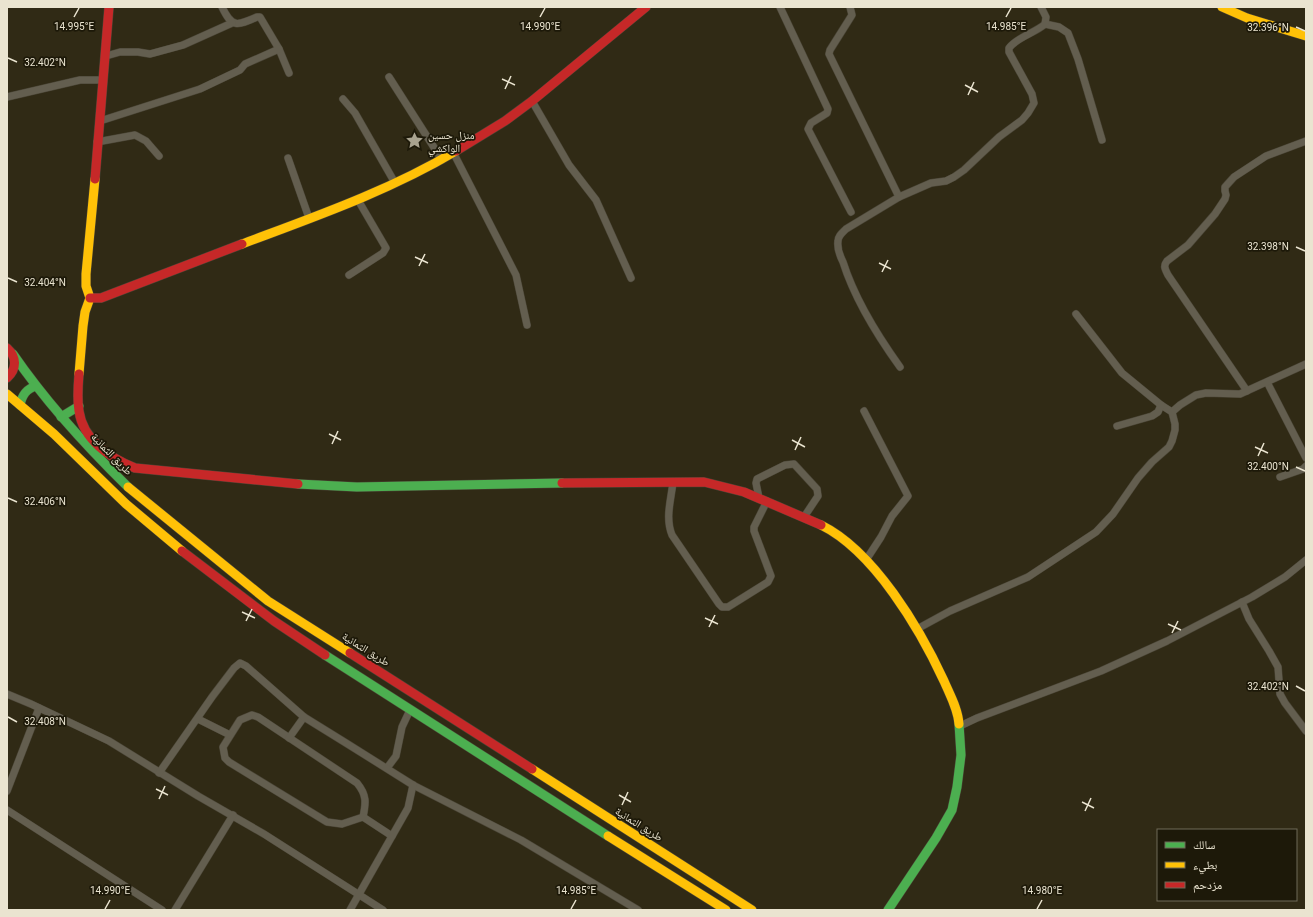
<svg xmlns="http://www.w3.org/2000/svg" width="1313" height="917" font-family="Roboto,'Noto Naskh Arabic',sans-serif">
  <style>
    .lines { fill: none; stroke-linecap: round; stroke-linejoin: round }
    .street-casing { stroke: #4a4536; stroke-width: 8 }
    .fast-casing { stroke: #4a4536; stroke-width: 10 }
    .slow-casing { stroke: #4a4536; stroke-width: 10 }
    .jam-casing { stroke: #4a4536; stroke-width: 10 }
    .street { stroke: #635e4f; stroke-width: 7 }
    .fast { stroke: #4caf50; stroke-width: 9 }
    .slow { stroke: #ffc107; stroke-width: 9 }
    .jam { stroke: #c62828; stroke-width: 9 }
    .ticks { fill: none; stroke: #eae4d0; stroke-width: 1.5 }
    .labels { text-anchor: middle; stroke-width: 3.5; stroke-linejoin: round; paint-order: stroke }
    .poi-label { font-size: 11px; fill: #eae4d0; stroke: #1d1909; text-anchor: start }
    .street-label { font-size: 11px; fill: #eae4d0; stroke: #1d1909 }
    .ticks-label { font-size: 10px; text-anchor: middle; fill: #eae4d0; stroke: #1d1909; stroke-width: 3.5; stroke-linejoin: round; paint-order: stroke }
  </style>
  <rect width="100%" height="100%" fill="#302a15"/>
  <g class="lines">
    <defs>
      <g id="street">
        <path d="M 222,7 C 232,28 237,26 257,17 L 260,17 L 279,49 L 289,73"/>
        <polyline points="780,7 828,109 827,113 811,123 808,129 851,212"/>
        <polyline points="850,7 852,15 830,50 829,54 899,197"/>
        <polyline points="1045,24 1059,27 1068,33 1078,59 1102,140"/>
        <polyline points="106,56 120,52 138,52 150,54 183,45 232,23"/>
        <polyline points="389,77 442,160"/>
        <polyline points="7,97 80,80 103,80"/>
        <polyline points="343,99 355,113 395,183"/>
        <polyline points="532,101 569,165 596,200 631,278"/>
        <polyline points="100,121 200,89 240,70 245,64 279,49"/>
        <polyline points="97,142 135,135 146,141 159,156"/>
        <polyline points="453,152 516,275 527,325"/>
        <polyline points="288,158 309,218"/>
        <polyline points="349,275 383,253 386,248 358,200"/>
        <polyline points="1076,314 1122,373 1161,405 1172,412"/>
        <path d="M 900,367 C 877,335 855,300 843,262 C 840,256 837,248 838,241 C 838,236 842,233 846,229 L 899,197 L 931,183 L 946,181 L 954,177 L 964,170 L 999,137 L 1022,120 L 1028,113 L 1034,103 L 1032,94 L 1009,52 L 1009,48 C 1017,37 1035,33 1045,24 L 1046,17 L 1041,7"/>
        <polyline points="1267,382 1306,458"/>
        <path d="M 1247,391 L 1168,275 C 1165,269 1163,266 1167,261 L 1188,245 L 1215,214 L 1225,199 L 1226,195 L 1225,191 L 1225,187 L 1234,177 L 1266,156 L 1306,141"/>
        <polyline points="864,411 908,496 892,516 881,537 866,560"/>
        <polyline points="1117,426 1152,416 1158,412 1161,405"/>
        <polyline points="1280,477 1303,469 1306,466"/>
        <path d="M 673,482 C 671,500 665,518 672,535 L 719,604 L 722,607 L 728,607 L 768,582 L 771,576 L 754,531 L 754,527 L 767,501"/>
        <polyline points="759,498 756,483 757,479 785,465 794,464 817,489 818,496 804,517"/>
        <polyline points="1242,602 1249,619 1269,651 1278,667 1280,694 1285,703 1306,731"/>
        <polyline points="917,629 950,611 1028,577 1096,532 1113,514 1138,478 1152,462 1169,447 1172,441 1175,430 1175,424 1172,412 1180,405 1196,395 1206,393 1240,394 1306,364"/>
        <polyline points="7,694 31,704 109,741 198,796 264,834 383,910"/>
        <path d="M 252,715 L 258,717 L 357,783 C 367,795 366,803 363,817 L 342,824 L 327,822 L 229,762 L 225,758 L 223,747 L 240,720 Z"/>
        <polyline points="198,719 230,735"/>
        <polyline points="960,726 977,718 1101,671 1167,641 1252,597 1285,577 1306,560"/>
        <polyline points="289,738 304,717"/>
        <polyline points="387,768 396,756 402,727 410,710"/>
        <polyline points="159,773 212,697 234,668 240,663 246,666 304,717 346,743 413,785 521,840 638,910"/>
        <polyline points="7,791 39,708"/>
        <polyline points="7,810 162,910"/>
        <polyline points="363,817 392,836"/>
        <polyline points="175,910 233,815"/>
        <polyline points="350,910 408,808 413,785"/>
      </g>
      <g id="fast">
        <path d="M 13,354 C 46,402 86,446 128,487"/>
        <path d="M 20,405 C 22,395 26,389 36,386"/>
        <polyline points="61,417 79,406"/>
        <polyline points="298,484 357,487 562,483"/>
        <polyline points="325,655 608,836"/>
        <polyline points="888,910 936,838 952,810 957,787 961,755 959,724"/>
      </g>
      <g id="slow">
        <polyline points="1222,7 1247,18 1306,36"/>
        <path d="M 242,244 C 314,217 389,191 456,151"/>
        <polyline points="79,374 83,326 85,312 90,298 86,286 86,274 95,179"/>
        <polyline points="7,394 54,434 126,504 182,551"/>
        <polyline points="128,487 268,601 350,653"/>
        <path d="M 821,525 C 874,551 920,629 944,681 C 950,695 958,709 959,724"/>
        <polyline points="532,769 752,910"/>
        <polyline points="608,836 726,910"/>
      </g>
      <g id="jam">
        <polyline points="456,151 505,121 532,101 646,7"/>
        <polyline points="95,179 109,7"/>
        <polyline points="90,298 101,298 242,244"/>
        <path d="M 7,348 C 17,357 17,369 7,378"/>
        <path d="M 79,374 C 78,386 77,399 79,411 C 83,440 110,458 135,468 L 298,484"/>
        <polyline points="562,483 704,482 744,492 821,525"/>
        <polyline points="182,551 274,621 325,655"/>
        <polyline points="350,653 532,769"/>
      </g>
    </defs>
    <use href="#street" class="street-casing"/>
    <use href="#fast" class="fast-casing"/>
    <use href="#slow" class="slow-casing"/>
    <use href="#jam" class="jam-casing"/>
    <use href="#street" class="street"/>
    <use href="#fast" class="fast"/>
    <use href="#slow" class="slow"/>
    <use href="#jam" class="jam"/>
  </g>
  <path class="ticks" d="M 74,17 L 79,8M 540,17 L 545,8M 1006,17 L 1011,8M 1296,27 L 1305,31M 8,58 L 17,62M 502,79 L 515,85M 965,85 L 978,92M 505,89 L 511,76M 968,95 L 974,82M 1296,247 L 1305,251M 415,257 L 428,263M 879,263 L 891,269M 419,266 L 425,254M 882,272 L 888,260M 8,278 L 17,282M 329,434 L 341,440M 792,440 L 805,447M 332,444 L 338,431M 1255,447 L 1268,453M 795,450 L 801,437M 1258,456 L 1264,443M 1296,467 L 1305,471M 8,498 L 17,502M 242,612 L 255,618M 705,618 L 718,624M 246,621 L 252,609M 1168,624 L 1181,630M 709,627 L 715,615M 1172,633 L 1178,621M 1296,686 L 1305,691M 8,717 L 17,722M 156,789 L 168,795M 619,795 L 631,802M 159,799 L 165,786M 1082,802 L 1094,808M 622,805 L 628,792M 1085,811 L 1091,798M 105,909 L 110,900M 571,909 L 576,900M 1037,909 L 1042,900"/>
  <defs>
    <symbol id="sight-bare" viewBox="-9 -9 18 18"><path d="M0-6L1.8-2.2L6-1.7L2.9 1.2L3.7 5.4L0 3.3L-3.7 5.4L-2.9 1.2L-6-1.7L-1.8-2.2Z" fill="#a9a38f" stroke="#1d1909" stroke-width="2.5" paint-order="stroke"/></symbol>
  </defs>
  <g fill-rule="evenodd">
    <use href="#sight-bare" x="402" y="128" width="25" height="25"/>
  </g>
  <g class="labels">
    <g class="poi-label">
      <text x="428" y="139">منزل حسين<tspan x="428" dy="13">الواكشي</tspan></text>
    </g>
    <g class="street-label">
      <text transform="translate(112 454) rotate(46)" y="4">طريق الثمانية</text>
      <text transform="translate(366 649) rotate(32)" y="4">طريق الثمانية</text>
      <text transform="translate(639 824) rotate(32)" y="4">طريق الثمانية</text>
    </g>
  </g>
  <g class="ticks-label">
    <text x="74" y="30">14.995°E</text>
    <text x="540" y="30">14.990°E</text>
    <text x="1006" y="30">14.985°E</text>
    <text x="1268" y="31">32.396°N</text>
    <text x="45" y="66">32.402°N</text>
    <text x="1268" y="250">32.398°N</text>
    <text x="45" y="286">32.404°N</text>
    <text x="1268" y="470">32.400°N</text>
    <text x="45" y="505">32.406°N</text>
    <text x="1268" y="690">32.402°N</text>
    <text x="45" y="725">32.408°N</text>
    <text x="110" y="894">14.990°E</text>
    <text x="576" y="894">14.985°E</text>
    <text x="1042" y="894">14.980°E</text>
  </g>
  <rect width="1313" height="917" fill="none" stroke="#eae4d0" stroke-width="16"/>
  <rect x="1157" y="829" width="140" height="72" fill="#1d1909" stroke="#6f6a59"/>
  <rect x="1165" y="842" width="20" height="6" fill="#4caf50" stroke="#6f6a59"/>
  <text x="1193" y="849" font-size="12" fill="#eae4d0">سالك</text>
  <rect x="1165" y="862" width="20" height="6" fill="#ffc107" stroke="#6f6a59"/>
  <text x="1193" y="869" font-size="12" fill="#eae4d0">بطيء</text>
  <rect x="1165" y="882" width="20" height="6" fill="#c62828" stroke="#6f6a59"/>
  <text x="1193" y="889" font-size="12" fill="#eae4d0">مزدحم</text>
</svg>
